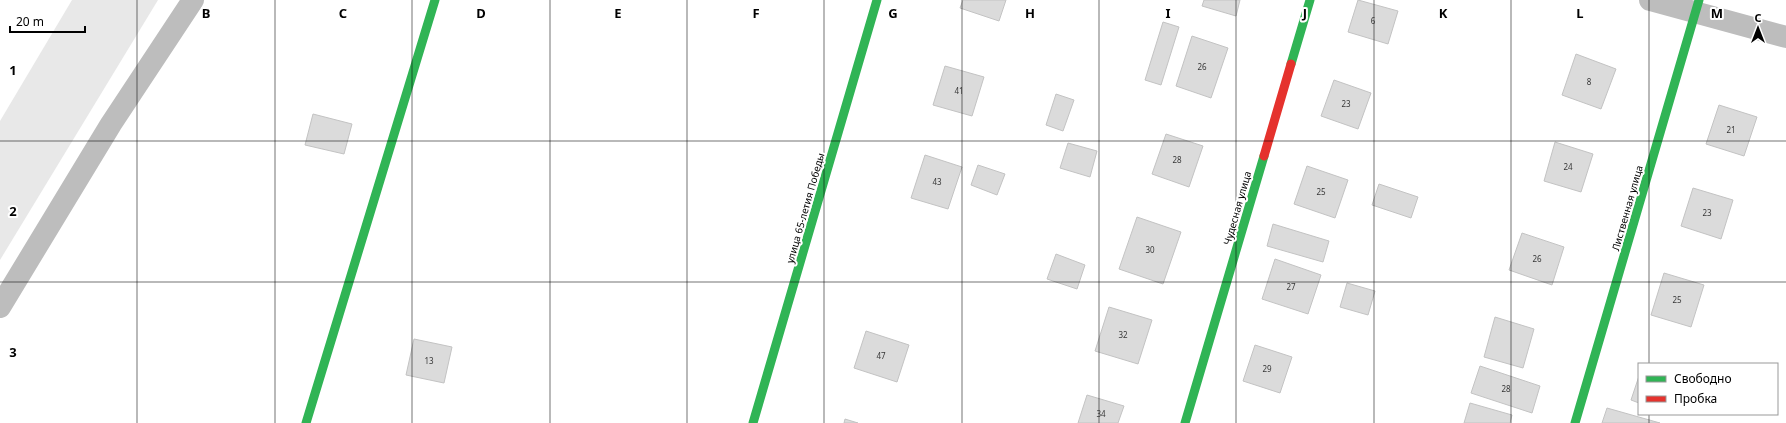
<svg xmlns="http://www.w3.org/2000/svg" width="1786" height="423" font-family="'Noto Sans',sans-serif">
  <style>
    .green { fill: #e8e8e8 }
    .building { fill: #dbdbdb; stroke: #c3c3c3 }
    .lines { fill: none; stroke-linecap: round; stroke-linejoin: round }
    .street { stroke: #bdbdbd; stroke-width: 22 }
    .fast { stroke: #30b455; stroke-width: 9 }
    .jam { stroke: #e5322d; stroke-width: 9 }
    .grid { fill: none; stroke: #000; stroke-width: 1; stroke-opacity: 0.55 }
    .labels { text-anchor: middle; stroke-width: 4; stroke-linejoin: round; paint-order: stroke }
    .number-label { font-size: 8px; fill: #373737 }
    .street-label { font-size: 10px; fill: #000; stroke: #fff }
    .grid-label { font-size: 13px; text-anchor: middle; font-weight: bold; fill: #000; stroke: #fff; stroke-width: 4; stroke-linejoin: round; paint-order: stroke }
  </style>
  <rect width="100%" height="100%" fill="#fff"/>
  <polygon class="green" points="72,0 158,0 0,260 0,121"/>
  <g class="building">
    <polygon points="963,0 1006,0 999,21 960,8"/>
    <polygon points="1204,0 1240,0 1236,16 1202,6"/>
    <polygon points="1358,0 1398,11 1388,44 1348,32"/>
    <polygon points="1163,22 1179,27 1161,85 1145,80"/>
    <polygon points="1192,36 1228,48 1211,98 1176,86"/>
    <polygon points="1576,54 1616,69 1601,109 1562,95"/>
    <polygon points="945,66 984,77 972,116 933,105"/>
    <polygon points="1334,80 1371,93 1358,129 1321,116"/>
    <polygon points="1056,94 1074,100 1063,131 1046,125"/>
    <polygon points="1719,105 1757,117 1744,156 1706,144"/>
    <polygon points="313,114 352,124 344,154 305,145"/>
    <polygon points="1166,134 1203,146 1189,187 1152,174"/>
    <polygon points="1555,142 1593,154 1581,192 1544,181"/>
    <polygon points="1068,143 1097,151 1090,177 1060,168"/>
    <polygon points="925,155 962,167 948,209 911,198"/>
    <polygon points="978,165 1005,174 997,195 971,185"/>
    <polygon points="1307,166 1348,180 1335,218 1294,204"/>
    <polygon points="1379,184 1418,197 1411,218 1372,205"/>
    <polygon points="1693,188 1733,200 1721,239 1681,226"/>
    <polygon points="1137,217 1181,232 1163,284 1119,269"/>
    <polygon points="1273,224 1329,241 1323,262 1267,246"/>
    <polygon points="1522,233 1564,247 1552,285 1509,270"/>
    <polygon points="1056,254 1085,265 1077,289 1047,279"/>
    <polygon points="1275,259 1321,275 1308,314 1262,299"/>
    <polygon points="1664,273 1704,285 1691,327 1651,315"/>
    <polygon points="1347,283 1375,291 1368,315 1340,307"/>
    <polygon points="1109,307 1152,320 1138,364 1095,351"/>
    <polygon points="1495,317 1534,329 1523,368 1484,357"/>
    <polygon points="866,331 909,345 897,382 854,368"/>
    <polygon points="414,339 452,347 444,383 406,375"/>
    <polygon points="1255,345 1292,357 1280,393 1243,381"/>
    <polygon points="1480,366 1540,386 1532,413 1471,393"/>
    <polygon points="1639,376 1639,403 1631,400"/>
    <polygon points="1087,395 1124,406 1118,423 1078,423"/>
    <polygon points="1470,403 1512,415 1510,423 1464,423"/>
    <polygon points="1607,408 1660,423 1602,423"/>
    <polygon points="845,419 858,423 844,423"/>
  </g>
  <g class="lines">
    <g class="street">
      <polyline points="1650,0 1786,37"/>
      <polyline points="0,307 111,124 193,0"/>
    </g>
    <g class="fast">
      <polyline points="1291,64 1310,0"/>
      <polyline points="306,423 435,0"/>
      <polyline points="753,423 877,0"/>
      <polyline points="1185,423 1264,156"/>
      <polyline points="1575,423 1699,0"/>
    </g>
    <polyline class="jam" points="1264,156 1291,64"/>
  </g>
  <path class="grid" d="M 137,0 L 137,423M 275,0 L 275,423M 412,0 L 412,423M 550,0 L 550,423M 687,0 L 687,423M 824,0 L 824,423M 962,0 L 962,423M 1099,0 L 1099,423M 1236,0 L 1236,423M 1374,0 L 1374,423M 1511,0 L 1511,423M 1649,0 L 1649,364M 0,141 L 1786,141M 0,282 L 1786,282M 1649,414 L 1649,423"/>
  <g class="labels">
    <g class="number-label">
      <text x="1373" y="24">6</text>
      <text x="1202" y="70">26</text>
      <text x="1589" y="85">8</text>
      <text x="959" y="94">41</text>
      <text x="1346" y="107">23</text>
      <text x="1731" y="133">21</text>
      <text x="1177" y="163">28</text>
      <text x="1568" y="170">24</text>
      <text x="937" y="185">43</text>
      <text x="1321" y="195">25</text>
      <text x="1707" y="216">23</text>
      <text x="1150" y="253">30</text>
      <text x="1537" y="262">26</text>
      <text x="1291" y="290">27</text>
      <text x="1677" y="303">25</text>
      <text x="1123" y="338">32</text>
      <text x="881" y="359">47</text>
      <text x="429" y="364">13</text>
      <text x="1267" y="372">29</text>
      <text x="1506" y="392">28</text>
      <text x="1101" y="417">34</text>
    </g>
    <g class="street-label">
      <text transform="translate(805 208) rotate(-74)" y="4">улица 65-летия Победы</text>
      <text transform="translate(1237 208) rotate(-74)" y="4">Чудесная улица</text>
      <text transform="translate(1627 208) rotate(-74)" y="4">Лиственная улица</text>
    </g>
  </g>
  <g class="grid-label">
    <text x="206" y="18">B</text>
    <text x="343" y="18">C</text>
    <text x="481" y="18">D</text>
    <text x="618" y="18">E</text>
    <text x="756" y="18">F</text>
    <text x="893" y="18">G</text>
    <text x="1030" y="18">H</text>
    <text x="1168" y="18">I</text>
    <text x="1305" y="18">J</text>
    <text x="1443" y="18">K</text>
    <text x="1580" y="18">L</text>
    <text x="1717" y="18">M</text>
    <text x="13" y="75">1</text>
    <text x="13" y="216">2</text>
    <text x="13" y="357">3</text>
  </g>
  <rect x="1638" y="363" width="140" height="52" fill="#ffffff" stroke="#999999"/>
  <rect x="1646" y="376" width="20" height="6" fill="#30b455" stroke="#999999"/>
  <text x="1674" y="383" font-size="12" fill="#000000">Свободно</text>
  <rect x="1646" y="396" width="20" height="6" fill="#e5322d" stroke="#999999"/>
  <text x="1674" y="403" font-size="12" fill="#000000">Пробка</text>
  <g transform="translate(1758 28)" stroke="#ffffff" stroke-width="3" paint-order="stroke">
  <path d="M0-3L7 15L0 10L-7 15Z" fill="#000000"/>
  <text y="-6" font-size="11" font-weight="bold" text-anchor="middle" fill="#000000">С</text>
  </g>
  <path d="M10 26v6h75v-6" fill="none" stroke="#000000" stroke-width="2"/>
  <text x="16" y="26" font-size="12" fill="#000000" stroke="#ffffff" stroke-width="3" paint-order="stroke">20 m</text>
</svg>
